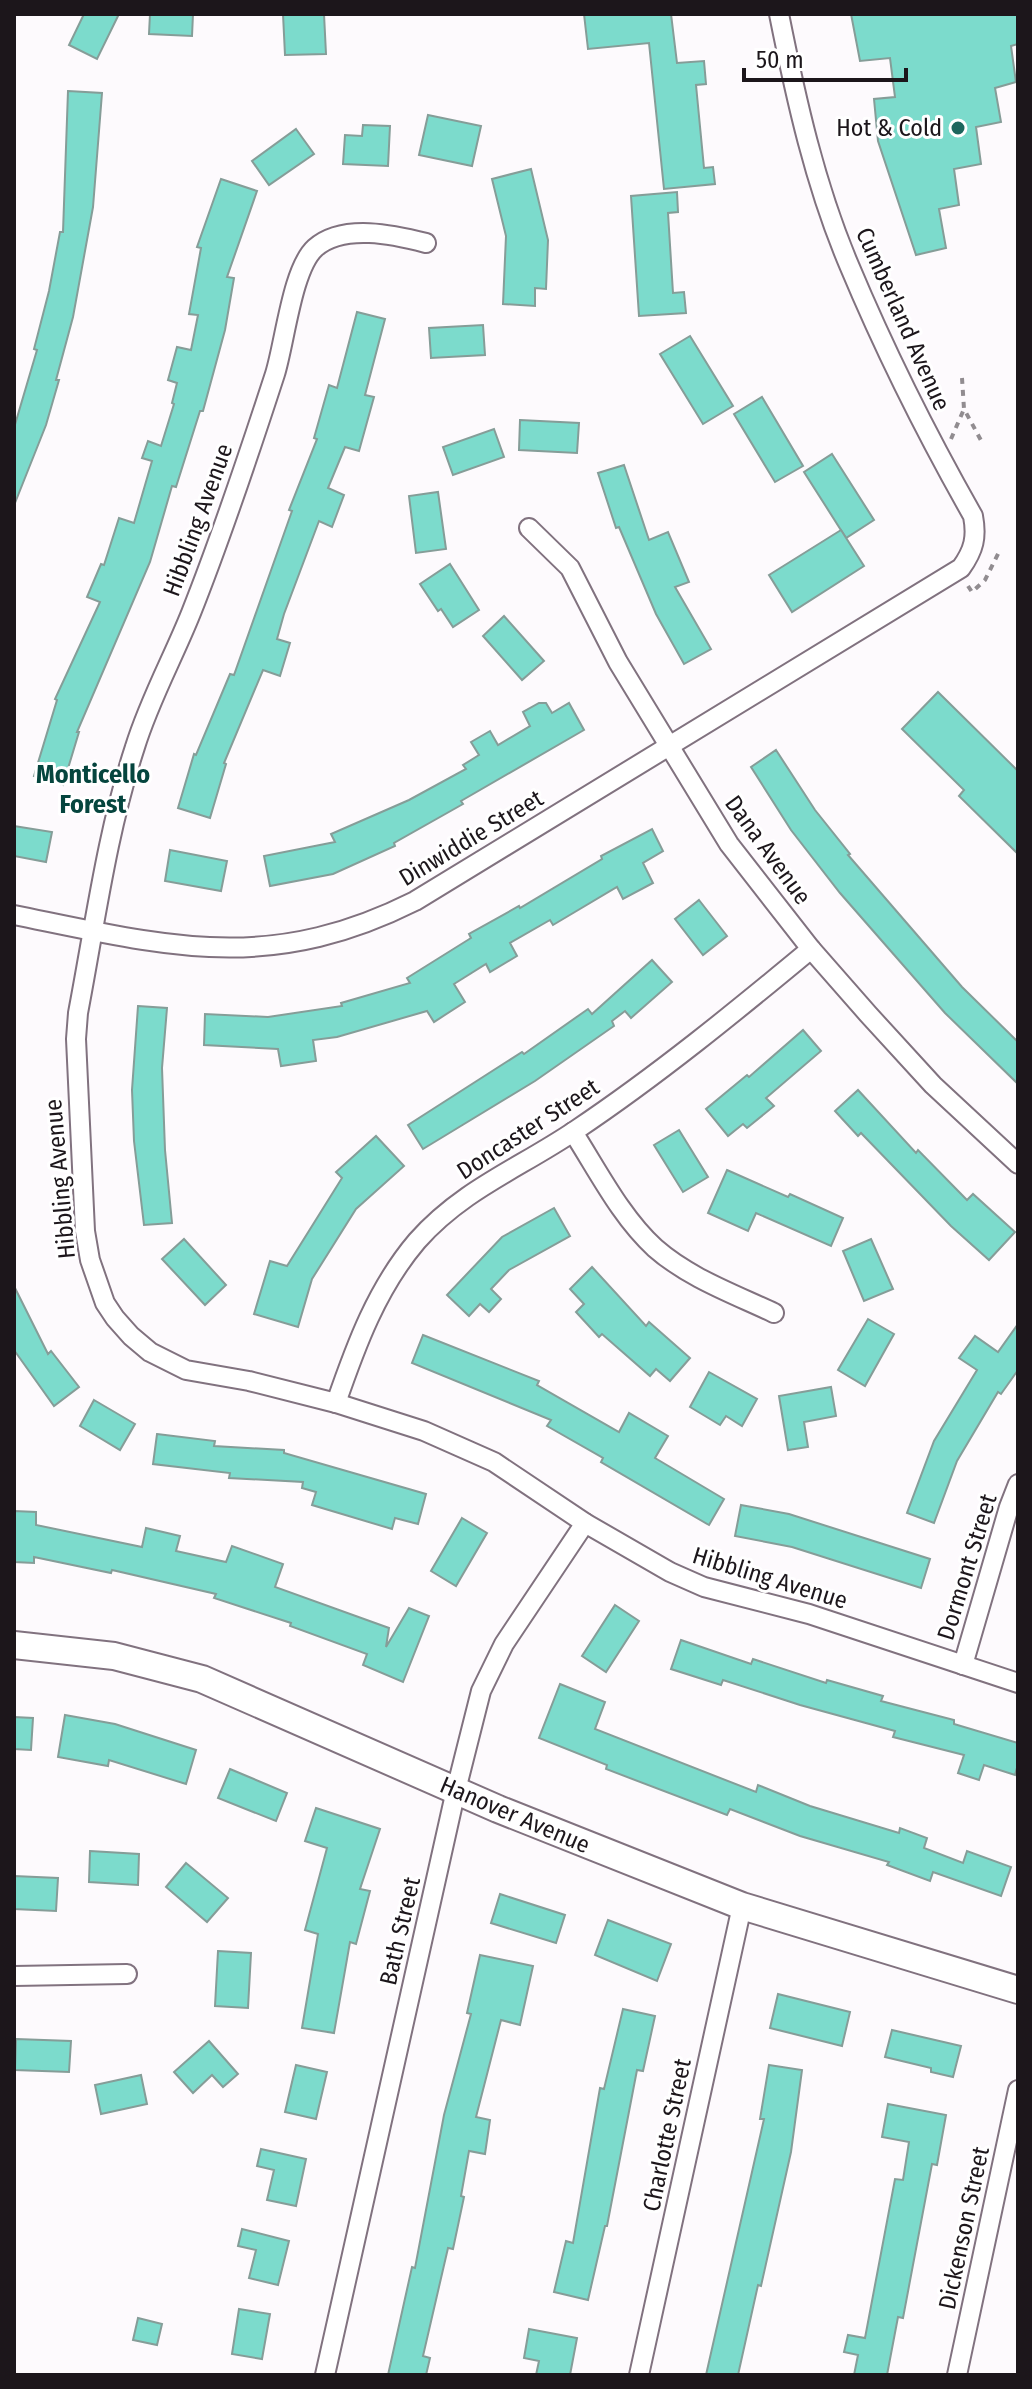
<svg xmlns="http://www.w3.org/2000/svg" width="1032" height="2389" font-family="'Fira Sans Condensed',sans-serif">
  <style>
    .building { fill: #7cdbcc; stroke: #859d98; stroke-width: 2 }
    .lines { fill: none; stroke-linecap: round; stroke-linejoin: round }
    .street-casing { stroke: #81727f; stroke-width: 22 }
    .secondary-casing { stroke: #81727f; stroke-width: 30 }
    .path { stroke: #918c90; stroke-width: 4; stroke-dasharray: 6 6; stroke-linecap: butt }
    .street { stroke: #fff; stroke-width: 18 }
    .secondary { stroke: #fff; stroke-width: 26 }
    .poi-dot { fill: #1d665d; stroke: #fff; stroke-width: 3 }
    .labels { text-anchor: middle; stroke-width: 6; stroke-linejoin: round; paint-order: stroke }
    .poi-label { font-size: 24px; fill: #1c161b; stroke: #fff; text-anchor: end }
    .street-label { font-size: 24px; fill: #1c161b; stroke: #fff }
    .neighbourhood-label { font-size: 26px; font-weight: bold; fill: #05453e; stroke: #fff }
  </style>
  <rect width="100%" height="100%" fill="#fdfafd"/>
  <g class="building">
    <polygon points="84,14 119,14 97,59 69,45"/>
    <polygon points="150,14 193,14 192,36 149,34"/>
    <polygon points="283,14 324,14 326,54 285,55"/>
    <polygon points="584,14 671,14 677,63 704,61 706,84 696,85 704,168 713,167 715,184 664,189 649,43 588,49"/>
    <polygon points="851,14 1018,14 1018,44 1011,46 1016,82 995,88 1001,122 976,127 981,164 954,169 959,205 939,209 946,248 916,255 878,141 874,99 895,97 890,58 860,61"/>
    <polygon points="68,91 102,93 93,207 73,317 56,380 59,380 46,425 15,503 14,428 37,350 34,349 49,291 60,232 63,232"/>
    <polygon points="428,115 481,126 472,166 419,155"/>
    <polygon points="363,125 390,126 388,166 343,164 345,135 362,136"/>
    <polygon points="296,129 314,154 269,185 252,161"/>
    <polygon points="531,169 548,240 546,289 535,288 535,306 503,304 506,236 492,179"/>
    <polygon points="221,179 257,191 227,277 234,278 225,330 203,411 200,411 176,487 172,486 150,562 77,732 79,732 63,785 34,776 57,700 55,699 100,602 87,597 101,564 104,565 119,518 134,523 152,461 142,458 148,441 161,446 174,404 172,403 177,383 168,380 177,347 191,350 198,315 189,314 201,248 197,247"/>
    <polygon points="677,192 678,212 668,213 673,293 684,292 686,313 639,316 631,196"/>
    <polygon points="357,312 385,319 365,395 374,397 359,451 345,447 328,488 344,495 332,527 319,521 284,614 277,639 290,643 280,676 263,670 224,763 226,764 210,818 178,808 194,754 196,755 230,674 234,675 292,511 289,510 317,439 314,438 329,385 337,388"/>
    <polygon points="483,325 485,355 431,358 429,328"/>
    <polygon points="690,336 733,406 703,424 660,354"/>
    <polygon points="762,397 803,466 775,482 734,414"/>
    <polygon points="520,420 579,423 577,453 519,450"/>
    <polygon points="494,429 504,457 453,475 443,447"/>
    <polygon points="832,454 874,520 846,538 804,472"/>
    <polygon points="624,465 649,540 668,532 689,582 675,587 711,649 684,664 656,614 619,527 616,528 598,473"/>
    <polygon points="438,492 446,549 416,553 409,496"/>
    <polygon points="841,530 864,566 792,612 769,575"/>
    <polygon points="450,564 479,610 453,627 441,609 438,611 420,584"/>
    <polygon points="504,616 544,661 522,680 483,636"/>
    <polygon points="938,692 1018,771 1018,854 959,796 964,790 902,729"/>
    <polygon points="539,703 546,703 552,713 569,703 584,730 461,801 463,804 394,843 395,846 333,874 270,886 264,856 335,842 331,834 409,800 466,769 463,765 479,755 471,742 490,731 498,745 530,726 523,712"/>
    <polygon points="776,750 815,810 850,854 848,855 962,987 1018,1042 1018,1084 945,1013 840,893 791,830 751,767"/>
    <polygon points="14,826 52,832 46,862 14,856"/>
    <polygon points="652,829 663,851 643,863 653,883 623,899 617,887 553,925 550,920 510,943 517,956 490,972 486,964 454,984 465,1002 434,1022 427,1011 337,1037 313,1040 316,1061 281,1066 278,1049 204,1045 205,1014 268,1017 342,1006 341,1003 410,983 407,978 471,938 469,934 519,906 520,908 602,859 601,856"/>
    <polygon points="170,850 227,861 221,891 165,881"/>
    <polygon points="699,900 727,936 703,955 675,919"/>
    <polygon points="652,960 672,982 631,1018 625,1011 612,1021 614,1026 535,1081 423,1149 408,1125 522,1052 524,1054 588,1009 592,1014"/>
    <polygon points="138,1006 167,1008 162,1068 165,1150 172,1223 144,1225 134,1141 132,1090"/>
    <polygon points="803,1030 821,1051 766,1098 774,1106 747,1128 743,1124 728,1136 706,1109 747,1075 749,1077"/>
    <polygon points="858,1090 916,1153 918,1150 967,1200 973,1194 1015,1232 989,1260 951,1226 861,1133 858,1136 835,1111"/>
    <polygon points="679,1130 708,1177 683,1192 654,1145"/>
    <polygon points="376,1136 404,1166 356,1209 312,1279 298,1327 254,1314 270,1261 287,1266 342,1178 336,1172"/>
    <polygon points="727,1170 788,1197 790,1194 843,1218 831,1246 756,1213 748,1231 708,1213"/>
    <polygon points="554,1208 570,1236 509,1270 491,1289 501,1299 489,1312 480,1304 469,1316 447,1295 502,1237"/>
    <polygon points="184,1239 226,1285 205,1305 162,1259"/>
    <polygon points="871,1239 893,1289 864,1301 843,1251"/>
    <polygon points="592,1267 646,1326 649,1322 690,1358 670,1381 656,1369 650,1376 602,1334 599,1337 576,1312 584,1304 570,1289"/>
    <polygon points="14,1286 48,1354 51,1351 79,1387 54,1406 14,1350"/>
    <polygon points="868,1319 894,1334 865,1386 838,1370"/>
    <polygon points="1018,1324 1018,1370 1001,1394 998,1392 957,1461 934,1523 907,1513 934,1441 977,1370 959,1358 975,1336 998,1352"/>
    <polygon points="423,1335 539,1381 537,1385 619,1432 629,1413 668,1436 655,1458 724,1499 709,1525 601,1462 603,1458 547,1426 551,1420 412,1363"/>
    <polygon points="709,1372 757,1399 742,1426 726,1416 720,1425 690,1407"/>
    <polygon points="831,1387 836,1416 804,1422 808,1447 788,1450 779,1396"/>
    <polygon points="94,1400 135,1424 120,1450 80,1426"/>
    <polygon points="157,1434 215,1441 214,1446 284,1450 284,1453 426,1494 418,1524 395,1518 392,1529 312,1505 316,1492 302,1488 303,1482 229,1478 230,1473 153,1464"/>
    <polygon points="741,1505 789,1514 930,1559 921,1588 792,1547 735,1536"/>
    <polygon points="14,1511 36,1512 36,1525 142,1547 146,1528 180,1536 176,1551 226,1562 232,1546 283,1564 275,1587 389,1628 386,1647 409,1608 429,1616 403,1682 363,1665 367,1654 290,1626 291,1623 214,1598 216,1594 112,1570 111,1573 34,1557 34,1563 14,1562"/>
    <polygon points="462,1518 487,1533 456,1586 431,1571"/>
    <polygon points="615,1605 639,1621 606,1672 582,1656"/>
    <polygon points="681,1640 751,1664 753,1659 826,1683 827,1680 883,1696 881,1701 954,1720 954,1724 1018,1743 1018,1764 1015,1775 984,1765 979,1780 958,1773 964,1755 893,1737 895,1731 800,1705 723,1680 721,1685 671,1669"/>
    <polygon points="560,1684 605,1702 595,1729 756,1792 758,1785 810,1806 899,1833 900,1828 927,1838 924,1848 963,1863 967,1851 1011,1867 1001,1896 933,1872 930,1881 887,1865 889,1862 800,1836 730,1809 727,1815 606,1769 607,1765 539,1738"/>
    <polygon points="65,1715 115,1724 196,1750 186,1784 109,1760 108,1766 58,1757"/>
    <polygon points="14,1717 33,1718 31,1750 14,1749"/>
    <polygon points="230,1769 287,1793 276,1821 218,1798"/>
    <polygon points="316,1808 380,1829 360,1889 370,1891 356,1944 350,1942 334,2033 302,2028 318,1934 305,1930 327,1848 305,1841"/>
    <polygon points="90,1851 139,1854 138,1885 89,1882"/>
    <polygon points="186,1863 228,1898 207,1922 166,1887"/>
    <polygon points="14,1876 58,1878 56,1911 14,1909"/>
    <polygon points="500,1894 565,1915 556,1943 491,1923"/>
    <polygon points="608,1920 671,1944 657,1981 595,1955"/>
    <polygon points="218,1951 251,1953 248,2008 215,2006"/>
    <polygon points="480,1955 533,1966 520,2025 501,2020 476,2117 490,2120 485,2154 469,2151 461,2196 464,2197 453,2249 448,2248 423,2356 430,2358 426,2375 388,2375 412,2267 415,2268 444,2115 471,2014 467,2013"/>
    <polygon points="778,1994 850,2012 842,2046 770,2028"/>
    <polygon points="623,2009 655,2016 643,2071 637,2070 607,2226 605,2226 588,2300 554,2292 566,2241 573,2243 600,2088 604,2089"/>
    <polygon points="892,2030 961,2046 953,2077 931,2072 931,2068 885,2057"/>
    <polygon points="16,2039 71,2041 69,2072 15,2070"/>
    <polygon points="209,2041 238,2074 223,2087 212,2075 193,2093 174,2072"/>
    <polygon points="296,2065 327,2072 316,2119 285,2112"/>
    <polygon points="769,2065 802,2070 791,2152 761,2286 758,2285 738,2375 706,2375 764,2119 760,2119"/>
    <polygon points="141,2075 147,2104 101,2114 95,2085"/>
    <polygon points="888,2104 946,2115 937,2165 932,2164 903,2318 898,2317 887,2375 854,2375 858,2355 844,2352 848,2335 865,2338 895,2179 903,2180 909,2142 882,2137"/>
    <polygon points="261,2149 306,2159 296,2206 267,2200 274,2170 257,2166"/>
    <polygon points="242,2229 289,2241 278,2285 249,2278 256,2250 238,2246"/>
    <polygon points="239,2309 270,2314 262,2359 232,2354"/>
    <polygon points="138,2318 162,2324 157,2345 133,2340"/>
    <polygon points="529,2329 577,2338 570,2375 536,2375 539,2361 524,2358"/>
  </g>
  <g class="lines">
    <defs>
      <g id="street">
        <path d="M 426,243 C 395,235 343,223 315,248 C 292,269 285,342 275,374 C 249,454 222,535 191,613 C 173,658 149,701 135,747 C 107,832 95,924 78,1013 L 76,1039 L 85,1231 L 90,1260 L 105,1303 L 115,1318 L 131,1336 L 150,1352 L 186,1370 L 249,1381 L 336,1403 L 424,1431 L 494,1462 L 585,1523 L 670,1572 L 704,1587 L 809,1614 L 1018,1683"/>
        <polyline points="529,528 570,568 618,662 729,844 811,949 868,1014 933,1085 1018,1164"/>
        <path d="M 14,915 C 167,946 267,975 415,901 L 961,568 C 974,550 977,537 973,516 C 927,435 885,351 849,265 C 815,185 796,99 779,14"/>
        <path d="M 573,1132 C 598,1171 621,1217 655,1248 C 689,1278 734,1294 774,1313"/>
        <path d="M 336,1403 C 356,1345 377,1288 417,1241 C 463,1189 520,1168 576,1130 C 658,1075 735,1012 811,949"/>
        <polyline points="963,1665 1009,1507 1018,1484"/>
        <polyline points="14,1976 127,1974"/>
        <polyline points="325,2375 456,1790 481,1691 504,1644 585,1523"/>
        <polyline points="639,2375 742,1906"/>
        <polyline points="957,2375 1018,2090"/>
      </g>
      <polyline id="secondary" points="14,1645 114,1656 202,1679 498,1809 742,1906 1018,1990"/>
    </defs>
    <use href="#street" class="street-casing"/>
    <use href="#secondary" class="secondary-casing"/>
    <g class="path">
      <polyline points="962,378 964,409 983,444"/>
      <polyline points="951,439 964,409"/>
      <polyline points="968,586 972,592 985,580 1000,550"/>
    </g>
    <use href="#street" class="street"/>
    <use href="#secondary" class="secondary"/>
  </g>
  <circle class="poi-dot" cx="958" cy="128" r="8"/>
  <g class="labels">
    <g class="poi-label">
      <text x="942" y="136">Hot &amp; Cold</text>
    </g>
    <g class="street-label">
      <text transform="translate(903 319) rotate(66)" y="8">Cumberland Avenue</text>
      <text transform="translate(198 520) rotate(-70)" y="8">Hibbling Avenue</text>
      <text transform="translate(471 838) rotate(-31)" y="8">Dinwiddie Street</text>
      <text transform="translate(768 850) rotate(54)" y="8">Dana Avenue</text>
      <text transform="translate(528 1129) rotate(-33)" y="8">Doncaster Street</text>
      <text transform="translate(60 1179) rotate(-95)" y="8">Hibbling Avenue</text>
      <text transform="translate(967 1567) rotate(-73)" y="8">Dormont Street</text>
      <text transform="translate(770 1578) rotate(17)" y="8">Hibbling Avenue</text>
      <text transform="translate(515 1815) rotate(23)" y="8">Hanover Avenue</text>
      <text transform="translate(400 1931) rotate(-77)" y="8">Bath Street</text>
      <text transform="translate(667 2135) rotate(-78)" y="8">Charlotte Street</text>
      <text transform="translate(964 2228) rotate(-78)" y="8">Dickenson Street</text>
    </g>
    <g class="neighbourhood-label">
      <text x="93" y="783">Monticello<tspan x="93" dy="30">Forest</tspan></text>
    </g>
  </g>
  <rect width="1032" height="2389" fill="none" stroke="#1c161b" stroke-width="32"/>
  <path d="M744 68v12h162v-12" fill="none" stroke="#1c161b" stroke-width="4"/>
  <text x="756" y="68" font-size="24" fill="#1c161b" stroke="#ffffff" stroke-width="6" paint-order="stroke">50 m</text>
</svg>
